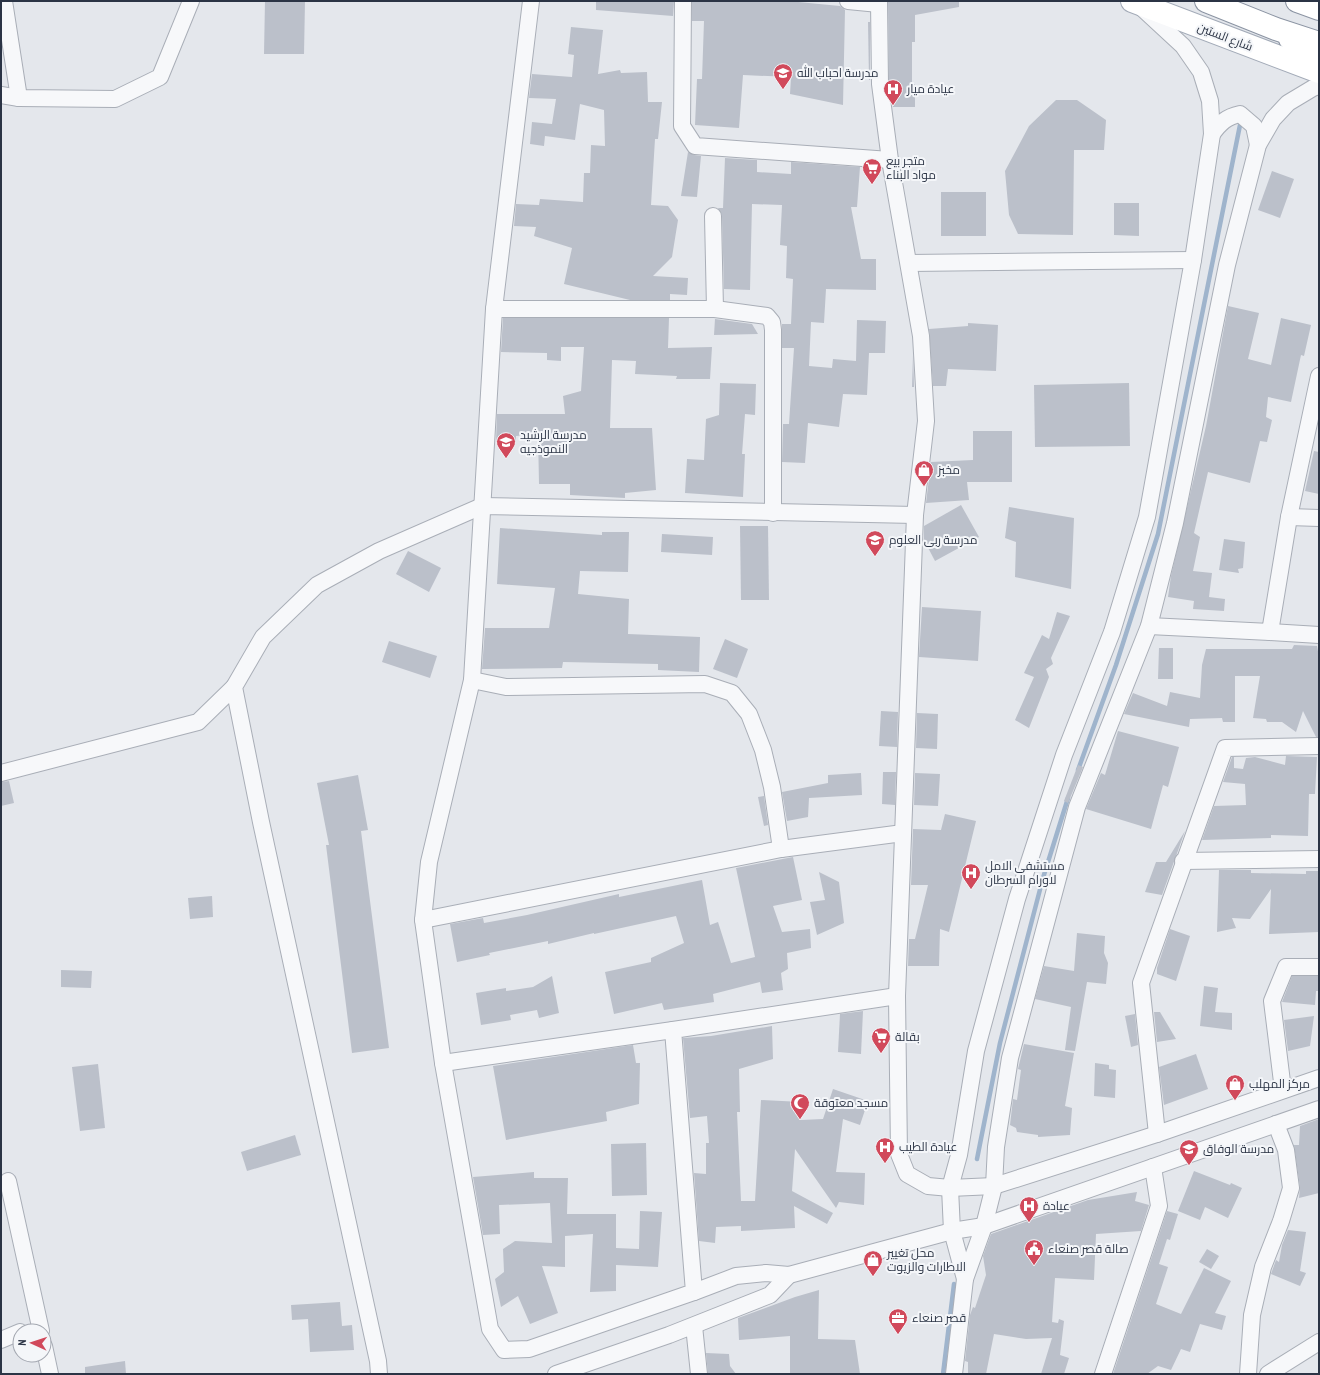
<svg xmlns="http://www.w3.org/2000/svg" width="1320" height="1375" font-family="'PT Sans Narrow',Cairo,sans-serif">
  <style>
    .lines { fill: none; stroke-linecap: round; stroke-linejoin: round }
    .stream { stroke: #9fb4cc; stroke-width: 4.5 }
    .building { fill: #bbc0ca }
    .street-casing { stroke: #a9aeb7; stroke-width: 18 }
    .primary-casing { stroke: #a3abb8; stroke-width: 24 }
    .highway-casing { stroke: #8b94a3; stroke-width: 24 }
    .street { stroke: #f7f8fa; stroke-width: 16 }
    .primary { stroke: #fff; stroke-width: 22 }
    .highway { stroke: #fff; stroke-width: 22 }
    .labels { text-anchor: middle; stroke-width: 4; stroke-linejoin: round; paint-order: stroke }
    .street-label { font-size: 12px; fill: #2b3445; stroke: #f4f6f9 }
    .poi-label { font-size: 12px; fill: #2b3445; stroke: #f4f6f9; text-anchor: start }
  </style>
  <rect width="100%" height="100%" fill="#e4e7ec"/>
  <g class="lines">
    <g class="stream">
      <polyline points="1078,770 1116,665 1158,534 1240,125"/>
      <polyline points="977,1159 1000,1043 1043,878 1068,798"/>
      <polyline points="943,1374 954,1284"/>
    </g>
  </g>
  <g class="building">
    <polygon points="265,1 305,1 304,54 264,54"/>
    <polygon points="596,1 674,1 673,16 596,10"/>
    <polygon points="692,1 788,1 840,6 845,10 843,105 790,94 791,77 743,75 739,128 695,125 697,79 702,79 704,21 692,21"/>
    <polygon points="888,1 959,1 959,7 915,15 915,42 912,42 912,84 915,84 915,107 893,107 889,83"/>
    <polygon points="868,22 870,22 870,80 869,80"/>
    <polygon points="571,27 603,30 598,74 620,70 621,73 647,72 648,102 662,102 658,139 655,139 651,205 668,206 678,220 672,257 653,276 688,278 687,295 670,294 670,300 630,300 564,284 572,248 534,236 536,227 514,226 516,204 539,205 540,199 583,202 584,173 590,173 591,145 605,146 604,110 580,104 575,140 545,136 544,146 530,144 532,122 552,124 556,99 529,98 532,74 572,77 574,55 568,54"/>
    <polygon points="1056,100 1077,100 1106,120 1104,150 1074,150 1073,235 1018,234 1009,215 1005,171 1029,126"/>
    <polygon points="688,152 694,155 701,156 697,197 681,196"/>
    <polygon points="725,158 757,160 757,172 791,174 791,162 860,167 857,207 851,207 861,259 876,259 876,290 826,289 824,323 811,322 809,366 832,368 833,359 856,361 857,320 886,321 885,353 869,353 867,395 843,394 839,427 808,423 805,463 782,462 783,424 789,424 794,348 782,348 782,324 791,324 793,279 786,278 787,246 780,245 782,205 752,204 750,290 724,289 722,216 718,208 723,208"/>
    <polygon points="1272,171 1294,179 1280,218 1258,210"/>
    <rect x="941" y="192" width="45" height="44"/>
    <polygon points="1114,203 1139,203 1139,236 1114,235"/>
    <polygon points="1228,306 1259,313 1248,359 1271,365 1281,318 1311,325 1304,356 1301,355 1291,402 1268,397 1266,417 1272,420 1267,442 1260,441 1250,483 1208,472 1194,533 1200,537 1193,571 1212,573 1209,597 1225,599 1224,611 1193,609 1194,601 1168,597 1171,576 1206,426"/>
    <polygon points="503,318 669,318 668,348 712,347 710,379 676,379 677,376 635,374 636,361 612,360 610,428 652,428 656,490 625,493 625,498 570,495 570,484 539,484 538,434 516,436 516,442 496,442 497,414 565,414 563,396 581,391 584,347 561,347 561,361 547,360 547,353 501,352"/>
    <polygon points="715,319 752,324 758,334 714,335"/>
    <polygon points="968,323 998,325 996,371 948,369 946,386 933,386 929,329 968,326"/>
    <polygon points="913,355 914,387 912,387"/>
    <polygon points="720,383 756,384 755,415 745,414 742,454 745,454 743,497 685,493 687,459 704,460 706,419 719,415"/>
    <polygon points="1129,383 1130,446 1035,447 1034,385"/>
    <polygon points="973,431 1012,431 1012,482 967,482 969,500 926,503 931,462 973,460"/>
    <polygon points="1314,451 1319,452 1319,494 1305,491"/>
    <polygon points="961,505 979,537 935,561 924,540 924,526"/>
    <polygon points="1009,507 1074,518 1071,589 1015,577 1016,542 1005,538"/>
    <polygon points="740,526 768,526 769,600 741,600"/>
    <polygon points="500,528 602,535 602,532 629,532 628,572 580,571 578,594 629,599 628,634 700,637 699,672 658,670 658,664 563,662 562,668 482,669 485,628 549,628 555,588 497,584"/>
    <polygon points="662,534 713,537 712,555 661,552"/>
    <polygon points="1224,539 1245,542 1243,568 1238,569 1239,573 1219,570"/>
    <polygon points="408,551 441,568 429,592 396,574"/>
    <polygon points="922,607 981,611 978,661 919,657"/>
    <polygon points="1057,612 1070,616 1051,658 1053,664 1046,669 1049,677 1029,728 1015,720 1034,677 1024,673 1042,635 1049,639"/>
    <polygon points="725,639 748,649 737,678 713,669"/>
    <polygon points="389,641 437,656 430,678 382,662"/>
    <polygon points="1294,645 1317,646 1319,657 1319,737 1316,737 1303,711 1296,732 1282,722 1267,722 1266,719 1253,718 1260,676 1235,676 1235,722 1223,722 1222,718 1190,719 1189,727 1124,714 1133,693 1167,706 1170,692 1200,698 1202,665 1206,649 1292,649"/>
    <polygon points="1159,648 1173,648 1173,679 1158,679"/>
    <polygon points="881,711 898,712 897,747 879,746"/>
    <polygon points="917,713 938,714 937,749 916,748"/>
    <polygon points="1118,731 1179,747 1168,787 1163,785 1151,829 1086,809 1101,773 1105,775"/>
    <polygon points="1286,756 1317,757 1315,794 1309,794 1308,836 1271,835 1271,838 1202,840 1214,806 1246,805 1245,784 1223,782 1232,757 1234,757 1234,768 1243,769 1246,758 1255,757 1285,765"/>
    <polygon points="1078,765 1083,767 1068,803 1064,801"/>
    <polygon points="883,772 896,772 895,805 882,804"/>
    <polygon points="861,773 862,795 809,798 808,817 787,821 782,792 828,783 828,775"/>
    <polygon points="915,773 940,774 938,806 914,805"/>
    <polygon points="358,775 368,830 361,831 389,1048 352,1053 326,845 329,845 317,783"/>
    <polygon points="9,781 14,803 1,806 1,782"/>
    <polygon points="764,796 768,825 764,826 758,797"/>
    <polygon points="945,814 976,821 949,932 940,929 939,966 908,966 909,939 915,939 928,885 911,885 913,829 941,830"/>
    <polygon points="1185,831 1162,895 1145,892 1156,862 1166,862"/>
    <polygon points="793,857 802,900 773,906 782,932 810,929 811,948 787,953 788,969 781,973 783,990 762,993 760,982 713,994 714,1002 664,1010 662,1003 614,1014 605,972 651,962 651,958 684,943 676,916 594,934 594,933 548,944 548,941 489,953 490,955 457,962 450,924 483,918 484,923 527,915 619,894 619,897 702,880 710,925 718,922 731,963 755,957 736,868"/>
    <polygon points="1219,870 1251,870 1251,873 1306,874 1306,871 1319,871 1319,932 1269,934 1271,889 1250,919 1232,918 1236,928 1217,932"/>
    <polygon points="819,872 839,882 844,923 817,935 810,902 825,900"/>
    <polygon points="212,896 213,917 190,919 188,898"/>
    <polygon points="1170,929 1190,936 1176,981 1157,974 1157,968"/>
    <polygon points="1077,933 1105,936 1104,953 1108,963 1106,984 1087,982 1075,1051 1065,1050 1071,1007 1035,999 1044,966 1074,971"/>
    <polygon points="61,970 92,971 91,988 61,987"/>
    <polygon points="552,976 559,1013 539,1018 537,1010 510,1015 511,1020 481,1025 476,993 506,988 506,991 533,987"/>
    <polygon points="1292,976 1319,976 1319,991 1316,991 1315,1005 1282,1002"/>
    <polygon points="1204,986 1218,988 1215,1012 1232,1013 1232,1030 1200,1026"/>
    <polygon points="863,1011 861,1054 838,1052 840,1014"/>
    <polygon points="1154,1012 1160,1012 1176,1039 1157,1042"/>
    <polygon points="1135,1014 1138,1045 1131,1047 1125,1016"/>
    <polygon points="1314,1016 1310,1046 1288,1051 1284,1020"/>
    <polygon points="772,1026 773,1059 739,1069 740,1112 737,1112 741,1201 755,1201 761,1100 802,1102 801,1120 823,1119 833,1089 868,1101 860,1125 843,1119 836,1172 865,1173 864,1205 839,1202 836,1208 795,1149 792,1191 833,1213 827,1224 794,1206 795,1228 741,1231 741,1226 716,1227 715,1243 699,1241 694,1173 706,1174 706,1143 709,1143 707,1116 690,1118 683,1038 711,1036"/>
    <polygon points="1024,1044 1074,1053 1065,1106 1072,1108 1070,1135 1038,1137 1038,1135 1017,1132 1016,1128 1010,1125 1013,1099 1017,1100 1021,1070 1018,1069"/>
    <polygon points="633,1045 636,1063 640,1063 639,1104 606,1112 607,1121 506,1140 493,1066"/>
    <polygon points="1196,1054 1208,1089 1164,1105 1159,1067"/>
    <polygon points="1095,1063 1109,1065 1109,1069 1116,1070 1115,1098 1094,1096"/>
    <polygon points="98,1064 105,1128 80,1131 72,1067"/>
    <polygon points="1319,1119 1319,1193 1299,1198 1300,1187 1294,1145 1299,1145 1300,1126"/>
    <polygon points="295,1135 301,1155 247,1171 241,1152"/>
    <polygon points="646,1143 647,1195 612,1196 611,1144"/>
    <polygon points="1194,1171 1230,1185 1231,1183 1242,1188 1228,1218 1205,1207 1200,1220 1178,1211"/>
    <polygon points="534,1172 534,1178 568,1178 567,1214 616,1214 616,1248 639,1249 640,1211 662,1212 658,1267 616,1265 616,1291 590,1292 593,1234 565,1236 565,1267 542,1266 558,1313 530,1324 518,1296 501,1307 495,1279 504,1272 503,1249 515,1241 552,1243 550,1203 499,1205 500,1234 483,1235 473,1177"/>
    <polygon points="1137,1192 1135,1201 1149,1205 1141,1231 1096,1234 1094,1280 1055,1278 1052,1322 1058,1323 1059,1319 1064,1321 1060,1355 1069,1358 1064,1374 1041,1374 1052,1338 1026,1339 994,1334 986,1374 968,1374 968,1362 965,1361 970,1315 973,1307 975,1308 986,1275 983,1256 991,1234 1088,1200"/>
    <polygon points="1167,1211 1178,1214 1170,1240 1167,1239 1159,1264 1168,1267 1156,1304 1181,1314 1204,1268 1231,1281 1215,1313 1226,1316 1222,1330 1200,1324 1190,1352 1181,1349 1171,1370 1158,1366 1147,1374 1113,1374"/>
    <polygon points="1288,1230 1306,1232 1300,1271 1306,1273 1300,1286 1271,1274 1276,1260 1279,1262 1282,1245"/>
    <polygon points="1207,1249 1219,1256 1211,1269 1199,1262"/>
    <polygon points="819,1290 818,1339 855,1340 860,1374 790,1374 790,1336 739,1340 738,1318 795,1297"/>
    <polygon points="340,1302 342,1326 352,1325 354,1350 310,1352 308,1319 292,1320 291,1305"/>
    <polygon points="706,1353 729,1354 730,1366 736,1374 708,1374"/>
    <polygon points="125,1361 126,1374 85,1374 85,1367"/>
  </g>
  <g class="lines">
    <defs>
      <g id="street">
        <polyline points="4,1 19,98"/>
        <polyline points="531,1 494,309 472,680 429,862 423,920 443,1063 490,1329 504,1350 529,1349 694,1292 673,1030 897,996"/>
        <polyline points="683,1 682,126 695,146 890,160"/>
        <polyline points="848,1 879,4"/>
        <polyline points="879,1 880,84 890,160 921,336 926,421 915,515 897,996 899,1154 907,1174 928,1186 950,1188 994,1186 1157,1134 1319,1078"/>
        <polyline points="1,95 19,98 115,99 160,77 191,1"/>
        <path d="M 1212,134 C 1220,123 1226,117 1240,114 L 1254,126 L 1258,145"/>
        <polyline points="713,216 715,309"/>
        <polyline points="909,263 1193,260"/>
        <polyline points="494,309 715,309 767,316 772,322 773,330 773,513"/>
        <polyline points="1289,517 1319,518"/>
        <polyline points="1149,626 1270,632 1289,517 1319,376"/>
        <polyline points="1270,632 1319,635"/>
        <polyline points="472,680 506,687 705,684 732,693 749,714 763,750 772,787 781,849"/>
        <polyline points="1,773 198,722 234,687"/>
        <polyline points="1183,861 1319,859"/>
        <polyline points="423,920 781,849 903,833"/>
        <polyline points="443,1063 673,1030"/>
        <polyline points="1283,1090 1272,1001 1286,967 1319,967"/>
        <polyline points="1157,1134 1141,983 1225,748 1319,746"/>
        <polyline points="8,1181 41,1331"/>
        <polyline points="965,1279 952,1231 950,1188 959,1155 976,1051 1017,899 1064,755 1112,632 1147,517 1193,260 1212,134 1210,101 1201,72 1183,46 1143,9"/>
        <polyline points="694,1292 736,1276 766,1273 789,1275 952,1231 984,1226 1319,1109"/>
        <polyline points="694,1326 699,1374"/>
        <polyline points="1,1340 20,1332"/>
        <polyline points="44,1346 50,1374"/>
        <polyline points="379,1374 378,1361 261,822 234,687 263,637 317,585 379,551 482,506 915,515"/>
        <polyline points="556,1374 669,1335 770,1295 789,1275"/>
        <polyline points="954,1374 965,1279 984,1226 994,1186 996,1147 1010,1058 1077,807 1149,626 1175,523 1227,265 1258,145 1273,119 1288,103 1313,88 1319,86"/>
        <polyline points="1103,1374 1159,1206 1153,1167"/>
        <polyline points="1248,1374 1252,1315 1263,1267 1281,1221 1291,1188 1286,1150 1276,1124"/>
        <polyline points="1268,1374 1319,1342"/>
      </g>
      <polyline id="primary" points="1132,1 1319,72"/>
      <g id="highway">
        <polyline points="1206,1 1276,29 1319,43"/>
        <polyline points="1297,1 1319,9"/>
        <polyline points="1290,39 1319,62"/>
      </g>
    </defs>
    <use href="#street" class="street-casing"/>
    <use href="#primary" class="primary-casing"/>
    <use href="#highway" class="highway-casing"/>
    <use href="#street" class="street"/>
    <use href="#primary" class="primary"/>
    <use href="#highway" class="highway"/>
  </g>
  <defs>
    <symbol id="school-pin" viewBox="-11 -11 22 30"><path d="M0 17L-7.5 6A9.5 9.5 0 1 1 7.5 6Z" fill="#d1495b" stroke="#f4f6f9"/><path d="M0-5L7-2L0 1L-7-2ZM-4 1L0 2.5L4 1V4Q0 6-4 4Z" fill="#fff"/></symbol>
    <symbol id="hospital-pin" viewBox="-11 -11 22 30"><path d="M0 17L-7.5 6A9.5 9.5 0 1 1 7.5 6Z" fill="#d1495b" stroke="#f4f6f9"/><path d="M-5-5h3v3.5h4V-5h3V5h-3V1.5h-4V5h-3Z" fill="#fff"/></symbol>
    <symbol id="supermarket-pin" viewBox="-11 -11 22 30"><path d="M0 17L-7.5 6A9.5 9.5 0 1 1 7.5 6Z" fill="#d1495b" stroke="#f4f6f9"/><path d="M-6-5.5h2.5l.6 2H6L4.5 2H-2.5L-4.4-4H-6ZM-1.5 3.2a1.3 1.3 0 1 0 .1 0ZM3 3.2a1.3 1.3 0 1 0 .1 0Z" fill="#fff"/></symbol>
    <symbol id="shop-pin" viewBox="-11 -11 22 30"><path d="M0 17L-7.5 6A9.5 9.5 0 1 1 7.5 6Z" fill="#d1495b" stroke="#f4f6f9"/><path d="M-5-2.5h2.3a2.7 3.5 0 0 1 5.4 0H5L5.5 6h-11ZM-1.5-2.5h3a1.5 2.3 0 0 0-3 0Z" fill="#fff"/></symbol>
    <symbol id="mosque-pin" viewBox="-11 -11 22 30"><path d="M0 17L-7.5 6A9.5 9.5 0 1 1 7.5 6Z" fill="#d1495b" stroke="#f4f6f9"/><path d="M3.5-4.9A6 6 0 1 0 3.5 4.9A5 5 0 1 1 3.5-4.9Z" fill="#fff"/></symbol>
    <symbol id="civic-pin" viewBox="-11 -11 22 30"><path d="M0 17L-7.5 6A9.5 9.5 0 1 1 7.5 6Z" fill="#d1495b" stroke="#f4f6f9"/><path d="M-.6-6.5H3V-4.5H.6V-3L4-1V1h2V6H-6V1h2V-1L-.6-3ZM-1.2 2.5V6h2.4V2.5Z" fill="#fff"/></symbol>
    <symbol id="office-pin" viewBox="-11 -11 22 30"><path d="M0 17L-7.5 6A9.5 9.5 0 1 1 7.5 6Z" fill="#d1495b" stroke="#f4f6f9"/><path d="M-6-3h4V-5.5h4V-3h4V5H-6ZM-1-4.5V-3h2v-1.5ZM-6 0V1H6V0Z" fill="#fff"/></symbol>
  </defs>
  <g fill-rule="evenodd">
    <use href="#school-pin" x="772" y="62" width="22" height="30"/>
    <use href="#hospital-pin" x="882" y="78" width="22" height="30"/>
    <use href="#supermarket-pin" x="861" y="157" width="22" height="30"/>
    <use href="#school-pin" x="495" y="431" width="22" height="30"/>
    <use href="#shop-pin" x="913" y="459" width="22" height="30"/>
    <use href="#school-pin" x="864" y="529" width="22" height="30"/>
    <use href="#hospital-pin" x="960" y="862" width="22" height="30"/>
    <use href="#supermarket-pin" x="870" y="1026" width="22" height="30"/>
    <use href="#shop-pin" x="1224" y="1073" width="22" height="30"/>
    <use href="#mosque-pin" x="789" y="1092" width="22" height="30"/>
    <use href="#hospital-pin" x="874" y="1136" width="22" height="30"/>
    <use href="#school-pin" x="1178" y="1138" width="22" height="30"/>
    <use href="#hospital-pin" x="1018" y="1195" width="22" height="30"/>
    <use href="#civic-pin" x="1023" y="1238" width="22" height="30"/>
    <use href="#shop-pin" x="862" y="1249" width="22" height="30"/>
    <use href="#office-pin" x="887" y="1307" width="22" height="30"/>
  </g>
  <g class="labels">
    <g class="street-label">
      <text transform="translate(1225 37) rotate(21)" y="4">شارع الستين</text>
    </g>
    <g class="poi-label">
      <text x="797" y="77">مدرسة احباب الله</text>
      <text x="907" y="93">عيادة ميار</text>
      <text x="886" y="165">متجر بيع<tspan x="886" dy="14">مواد البناء</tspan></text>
      <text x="520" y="439">مدرسة الرشيد<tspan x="520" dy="14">النموذجيه</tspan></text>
      <text x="938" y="474">مخبز</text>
      <text x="889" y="544">مدرسة ربى العلوم</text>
      <text x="985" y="870">مستشفى الامل<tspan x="985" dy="14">لاورام السرطان</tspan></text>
      <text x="895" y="1041">بقالة</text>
      <text x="1249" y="1088">مركز المهلب</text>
      <text x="814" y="1107">مسجد معتوقة</text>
      <text x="899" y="1151">عيادة الطيب</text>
      <text x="1203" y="1153">مدرسة الوفاق</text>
      <text x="1043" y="1210">عيادة</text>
      <text x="1048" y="1253">صالة قصر صنعاء</text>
      <text x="887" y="1257">محل تغيير<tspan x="887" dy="14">الاطارات والزيوت</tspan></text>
      <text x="912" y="1322">قصر صنعاء</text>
    </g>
  </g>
  <rect width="1320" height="1375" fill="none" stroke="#2b3445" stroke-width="4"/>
  <g transform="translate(32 1343) rotate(273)"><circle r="19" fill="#f4f6f9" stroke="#a4a8b1"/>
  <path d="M0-3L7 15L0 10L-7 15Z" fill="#d1495b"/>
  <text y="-6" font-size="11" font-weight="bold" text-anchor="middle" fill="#2b3445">N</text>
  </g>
</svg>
